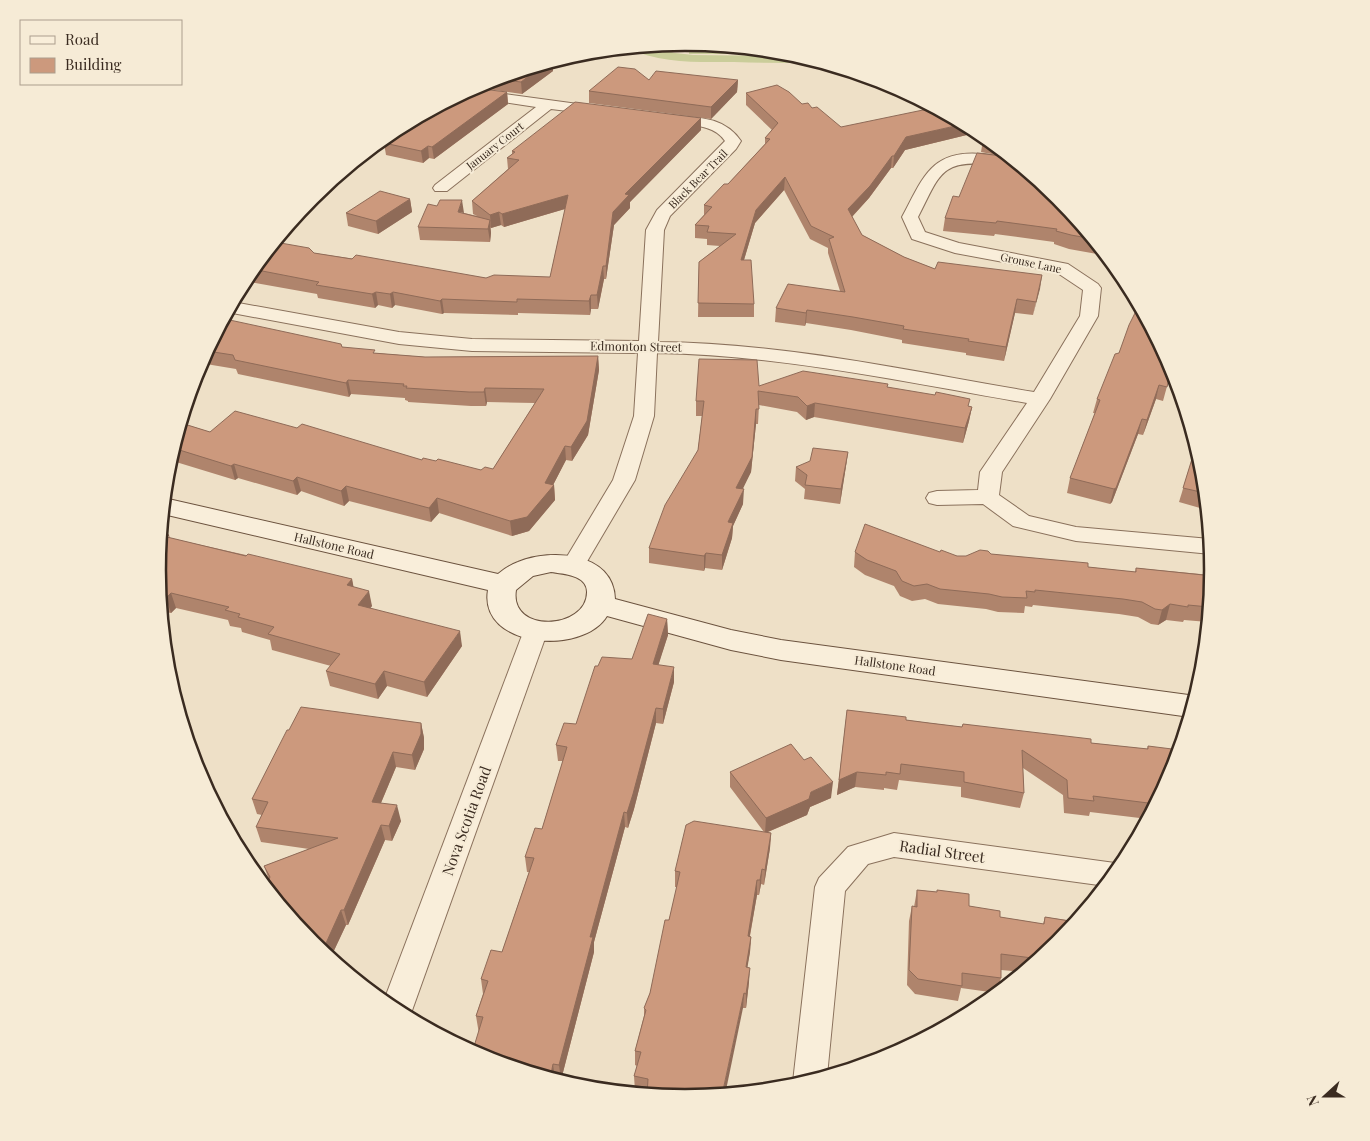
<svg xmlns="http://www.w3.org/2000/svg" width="1370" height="1141" font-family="'Playfair Display',serif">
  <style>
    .green { fill: #cacd9a }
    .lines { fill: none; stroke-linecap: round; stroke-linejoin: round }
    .street-casing { stroke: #8a715c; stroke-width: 2 }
    .secondary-casing { stroke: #6c533f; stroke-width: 2 }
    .street { fill: #f9eeda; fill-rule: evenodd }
    .secondary { fill: #f9eeda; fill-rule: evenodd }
    .wall { fill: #af846c }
    .shaded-wall { fill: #8f6b58 }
    .building { fill: #cc997d; stroke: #8f6b58 }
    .labels { text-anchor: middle; stroke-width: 4; stroke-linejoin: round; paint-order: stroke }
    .far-street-label { font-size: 11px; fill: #3a2b20; stroke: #f6ebd6 }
    .street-label { font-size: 12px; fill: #3a2b20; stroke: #f6ebd6 }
    .near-street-label { font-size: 15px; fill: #3a2b20; stroke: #f6ebd6 }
    .rim { fill: none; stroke: #3a2b20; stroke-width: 2.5 }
  </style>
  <rect width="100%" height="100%" fill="#eee0c7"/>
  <g class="green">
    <polygon points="689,43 788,53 793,54 689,54"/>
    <path d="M 647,46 L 675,53 L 693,55 L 798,56 L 823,63 C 793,63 763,63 734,62 C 698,62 661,64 627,48 Z"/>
  </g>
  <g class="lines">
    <defs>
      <g id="street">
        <polygon points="475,90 600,107 605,108 607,111 605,114 600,115 551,109 447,191 435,191 433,188 435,185 536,107 470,97 468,94 470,91"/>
        <path d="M 668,115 C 696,118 723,115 741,141 L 736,149 L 670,216 L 664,230 L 658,342 C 785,343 909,371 1034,392 L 1080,316 L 1083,290 L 1056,272 L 955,253 L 912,239 L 902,217 C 923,178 931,149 983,154 C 1000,156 1009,157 1022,168 C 1013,170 1001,166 992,165 C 940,158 939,177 918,217 L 925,232 L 959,243 L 1068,264 L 1098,284 L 1101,288 L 1098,316 L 1050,399 L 1002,472 L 999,495 L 1029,516 L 1076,527 L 1210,539 L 1211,554 L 1076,541 L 1013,526 L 983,504 L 937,505 L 929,503 L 926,498 L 929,493 L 937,491 L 978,490 L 980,472 L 1027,403 C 905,382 782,355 657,353 L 654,416 L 635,480 L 582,570 L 574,573 L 566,570 L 562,565 L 613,480 L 634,416 L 638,353 L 472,351 L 399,344 L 227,312 L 233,302 L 399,332 L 472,339 L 639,341 L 646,230 L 657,210 L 725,141 C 712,121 683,127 663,122 L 661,119 L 663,116 Z"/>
        <polygon points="536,621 545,624 548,630 409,1019 383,1003 524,630 527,624"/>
        <polygon points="894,833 1115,863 1123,865 1106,886 894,857 868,864 845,891 827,1076 795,1086 793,1082 815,887 819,878 848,847"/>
      </g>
      <path id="secondary" d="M 164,498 L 498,574 C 504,569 510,565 518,562 C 551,548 614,552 615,599 L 731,630 L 781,640 L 1196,696 L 1190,717 L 781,660 L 731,650 L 607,616 C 583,656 478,648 488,590 L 163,514 ZM 551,572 C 564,574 587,575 587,592 C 587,630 509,634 516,590 L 533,576 Z"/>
    </defs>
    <use href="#street" class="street-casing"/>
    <use href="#secondary" class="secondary-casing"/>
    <use href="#street" class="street"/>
    <use href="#secondary" class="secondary"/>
  </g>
  <g class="wall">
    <polygon points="552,62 553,71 522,94 480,88 479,85 483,83"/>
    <polygon points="649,80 738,80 737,92 711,119 589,103 589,91"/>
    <polygon points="507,92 508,104 434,159 429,158 423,163 386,155 384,143"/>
    <polygon points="746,93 802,104 812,108 841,127 979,132 905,150 893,168 891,168 869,198 852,217 862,235 904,257 935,269 1042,275 1033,315 1015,313 1004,361 966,355 966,353 902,343 902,340 851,330 806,323 805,326 775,322 776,308 840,291 828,253 828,248 810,239 784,190 755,223 744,260 754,304 754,317 698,317 699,262 720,246 707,245 707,239 695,238 695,225 704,215 704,205 728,184 765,144 765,138 772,130 746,105"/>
    <polygon points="701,118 701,130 630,202 630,208 614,225 606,279 604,279 598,309 591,309 590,315 518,313 518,315 444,313 442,314 395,305 392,308 378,305 375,308 318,298 317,294 244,281 246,277 275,242 314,253 486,278 550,277 565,209 504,227 501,225 491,228 490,227 491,233 490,242 420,240 418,227 464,213 477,216 473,214 472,201 508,169 507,158 512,154 512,151"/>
    <polygon points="984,136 1059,197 1117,269 1097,254 1069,249 1054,244 1054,242 995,234 994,236 943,231 945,218 959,197 1002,156 981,152 983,140"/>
    <polygon points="410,199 412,212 378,234 348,226 346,213"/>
    <polygon points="1139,305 1172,368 1163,401 1156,399 1143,435 1138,434 1112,502 1110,504 1067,493 1070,478 1095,413 1093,413 1097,399 1119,353"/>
    <polygon points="222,322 342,347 375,353 425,357 598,356 599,370 588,435 572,461 566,460 553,485 554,485 555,500 529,531 512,536 439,513 431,522 349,501 344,506 301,491 297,495 238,478 235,480 176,462 167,470 181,423 210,432 297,428 422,460 436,461 481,470 493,469 535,403 487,402 486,406 471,406 408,402 408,401 405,400 405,398 351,394 349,397 238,374 236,369 200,363"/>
    <polygon points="759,386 888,387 972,407 969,421 963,443 814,417 806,420 797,412 759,405 758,424 756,424 751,472 742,489 743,504 733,526 732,538 722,570 705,568 704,571 649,563 649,548 698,450 702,416 696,416 696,401"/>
    <polygon points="1196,446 1203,468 1207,510 1179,502"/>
    <polygon points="848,452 846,466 840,504 804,499 805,489 795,481 796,467"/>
    <polygon points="169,535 170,538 352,579 353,587 372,606 370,608 462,646 427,697 387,686 378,699 330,686 326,671 331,666 272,650 270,640 242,632 241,628 230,626 228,620 176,608 171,613 161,611 157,570"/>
    <polygon points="855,552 940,552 957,556 966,556 991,554 1088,567 1135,572 1136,568 1211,575 1213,570 1208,622 1184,620 1183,622 1166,620 1158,625 1151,624 1138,617 1119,614 1033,605 1032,607 1025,606 1024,613 998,612 986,609 938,604 925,599 912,601 900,596 894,586 865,575 854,567"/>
    <polygon points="667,619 668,635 658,665 674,682 663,724 656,723 634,809 628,828 625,827 594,942 594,952 561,1080 555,1079 555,1080 483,1058 476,1016 483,994 481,979 502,952 529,872 527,872 525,857 542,829 563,761 558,761 556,745 576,724 598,666 632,659"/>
    <polygon points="847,710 906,720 962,727 963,724 1091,743 1147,749 1148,746 1173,773 1148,819 1090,812 1089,816 1064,813 1063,795 1023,768 1024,793 1020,808 961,797 961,787 899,780 897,790 884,788 884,790 855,787 837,795"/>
    <polygon points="421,723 424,738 424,749 415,770 396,767 381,803 401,821 392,841 385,840 348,925 346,925 330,959 311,944 269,880 264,866 309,849 261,842 256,827 262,815 257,814 252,799 289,730"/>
    <polygon points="730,772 831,798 810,807 807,815 768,832 771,833 770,848 764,885 761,884 759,895 757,895 750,936 751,937 750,952 747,967 749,982 746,1008 743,1008 647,1093 635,1091 634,1076 637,1066 635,1065 635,1051 644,1016 644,1008 650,993 669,920 677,887 675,887 675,871 764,832 730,787"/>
    <polygon points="917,890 937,892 937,890 969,906 1000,917 1043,924 1045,917 1073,921 1077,911 1084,912 1058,944 1023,972 1001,970 1001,978 997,993 961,988 958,1001 915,994 907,985 909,921 912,906 914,907"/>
  </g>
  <g class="shaded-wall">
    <polygon points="552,62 553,71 522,94 521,82 546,63"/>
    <polygon points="738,80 737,92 711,119 711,107"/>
    <polygon points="507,92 508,104 434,159 432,147"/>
    <polygon points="701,118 701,130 630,202 630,208 614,225 606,279 606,266 613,212 625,194"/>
    <polygon points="964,124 979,132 905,150 893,168 894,156 906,137"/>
    <polygon points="428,146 429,158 423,163 421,151"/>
    <polygon points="892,156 891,168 869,198 847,222 848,209"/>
    <polygon points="785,177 784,190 755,223 740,273 741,260 756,210"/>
    <polygon points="568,195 568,208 504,227 502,214"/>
    <polygon points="410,199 412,212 378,234 376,221"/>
    <polygon points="462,200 464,213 458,212"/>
    <polygon points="499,212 501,225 491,228 490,215"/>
    <polygon points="490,220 491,233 490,242 488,229"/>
    <polygon points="603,266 604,279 598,309 597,295"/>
    <polygon points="1042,275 1040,289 1033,315 1036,302"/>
    <polygon points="376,292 378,305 375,308 372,294"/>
    <polygon points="393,292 395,305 392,308 390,294"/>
    <polygon points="591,295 591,309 590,315 589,301"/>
    <polygon points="442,299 444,313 442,314 440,301"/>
    <polygon points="1017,299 1015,313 1004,361 1006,347"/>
    <polygon points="807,310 806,323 805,326 806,313"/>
    <polygon points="598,356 599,370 588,435 572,461 571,447"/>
    <polygon points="348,380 351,394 349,397 346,383"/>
    <polygon points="1159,385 1156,399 1143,435 1147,420"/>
    <polygon points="485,388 487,402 486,406 484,392"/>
    <polygon points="815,403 814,417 806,420 807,406"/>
    <polygon points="972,407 969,421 963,443 965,428"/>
    <polygon points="756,409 756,424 751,472 736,503 736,488"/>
    <polygon points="1142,419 1138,434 1112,502 1110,504 1114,489"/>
    <polygon points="565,446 566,460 551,489 554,485 555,500 529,531 512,536 510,521 545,483"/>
    <polygon points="172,451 176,462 167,470 167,467"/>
    <polygon points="848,452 846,466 840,504 841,489"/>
    <polygon points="234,464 238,478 235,480 231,466"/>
    <polygon points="297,477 301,491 297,495 293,481"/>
    <polygon points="346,486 349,501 344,506 341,491"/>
    <polygon points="744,489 743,504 733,526 732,538 722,570 722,555 728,522"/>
    <polygon points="437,498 439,513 431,522 429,508"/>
    <polygon points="706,553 705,568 704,571 704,556"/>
    <polygon points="352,579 355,594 347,585"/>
    <polygon points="369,591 372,606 361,620 358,605"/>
    <polygon points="171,593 176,608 171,613 166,598"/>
    <polygon points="1170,604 1166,620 1158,625 1162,610"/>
    <polygon points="667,619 668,635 654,679 653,664"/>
    <polygon points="460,631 462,646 427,697 424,682"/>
    <polygon points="674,667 674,682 663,724 663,709"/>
    <polygon points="384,671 387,686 378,699 375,684"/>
    <polygon points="656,708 656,723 634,809 628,828 627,813"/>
    <polygon points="421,723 424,738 424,749 415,770 412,755"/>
    <polygon points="393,752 396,767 375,817 372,802"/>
    <polygon points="857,772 855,787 837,795 839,780"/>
    <polygon points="833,782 831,798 810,807 807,815 765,833 766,818 811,792"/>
    <polygon points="397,805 401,821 392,841 389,826"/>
    <polygon points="624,812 625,827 594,942 594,952 561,1080 559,1065 590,937"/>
    <polygon points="381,825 385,840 348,925 344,910"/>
    <polygon points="771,833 770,848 764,885 765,870"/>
    <polygon points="762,869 761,884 759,895 760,880"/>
    <polygon points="757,880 757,895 747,951 748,936"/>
    <polygon points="341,910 346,925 330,959 322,952"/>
    <polygon points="751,937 750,952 745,982 746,967"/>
    <polygon points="750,968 749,982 746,1008 746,994"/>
    <polygon points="744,993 743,1008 725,1095 722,1095"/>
    <polygon points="553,1064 555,1079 555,1080 550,1079"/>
  </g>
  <g class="building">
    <polygon points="546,63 521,82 495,79"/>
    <polygon points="618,67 635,69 649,80 656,71 738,80 711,107 589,91"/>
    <polygon points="777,85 789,92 802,104 808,103 812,108 817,107 841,127 923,110 936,109 964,124 906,137 894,156 892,156 870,186 848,209 862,235 904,257 935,269 938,262 1042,275 1036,302 1017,299 1006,347 968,341 969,339 903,329 904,326 853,317 807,310 806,313 776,308 788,284 845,292 829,239 834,237 811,226 785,177 756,210 741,260 751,260 754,304 698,303 699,262 736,234 707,232 709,226 695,225 712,207 704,205 724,184 728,184 770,139 765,138 778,123 746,93"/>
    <polygon points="473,88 507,92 432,147 428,146 421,151 384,143 428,112"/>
    <polygon points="575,102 701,118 625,194 629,195 613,212 606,266 603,266 597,295 591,295 589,301 517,299 517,302 442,299 440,301 393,292 390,294 376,292 372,294 316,285 319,282 252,269 275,242 309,248 314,253 352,259 356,255 486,278 494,275 550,277 568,195 502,214 499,212 490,215 472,201 519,160 507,158 515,152 512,151"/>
    <polygon points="984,136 990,141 983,140"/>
    <polygon points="977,153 1010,157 1059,197 1093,239 1071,235 1056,231 1057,229 997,221 996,223 945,218 953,196 959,197"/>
    <polygon points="380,191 410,199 376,221 346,213"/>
    <polygon points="440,200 462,200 458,212 490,220 488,229 418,227 428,204 437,206"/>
    <polygon points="1139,305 1172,367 1167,387 1159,385 1147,420 1142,419 1116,488 1114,489 1070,478 1100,400 1097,399 1115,354 1119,353 1129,325"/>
    <polygon points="225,319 341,344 342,347 375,350 373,353 425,357 598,356 587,421 571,447 565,446 545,483 554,485 527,517 510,521 437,498 429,508 346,486 341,491 297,477 293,481 234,464 231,466 173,448 181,423 210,432 235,411 297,428 302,424 422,460 423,458 436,461 438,459 481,470 485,467 493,469 544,389 485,388 484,392 469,392 406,388 407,386 403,386 404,384 348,380 346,383 235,360 233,355 207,351 222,322"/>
    <polygon points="699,359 757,360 759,386 803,371 888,384 887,387 935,395 936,392 970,399 968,406 972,407 965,428 815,403 807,406 798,397 758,391 759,409 756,409 752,457 736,488 744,489 728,522 733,523 722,555 706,553 704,556 649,548 665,505 698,450 704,401 696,401"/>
    <polygon points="1196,446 1203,468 1205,493 1183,488"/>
    <polygon points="813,448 848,452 841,489 805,485 807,475 796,467 810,461"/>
    <polygon points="865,524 940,552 941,550 957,556 966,556 980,550 988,551 991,554 1088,563 1088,567 1136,572 1136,568 1213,576 1209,607 1188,605 1188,607 1170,604 1162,610 1155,609 1142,602 1123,599 1035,590 1035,592 1026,591 1027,598 1002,597 989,594 940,589 927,584 914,586 902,581 896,571 867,560 855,552"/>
    <polygon points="161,533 169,535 167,537 246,556 248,554 352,579 347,585 369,591 358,605 460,631 424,682 384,671 375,684 326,671 340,654 268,634 274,627 238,617 240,614 225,610 229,607 171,593 166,598 160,596 157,570"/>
    <polygon points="648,614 667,619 653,664 674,667 663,709 656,708 633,794 627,813 624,812 590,937 593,937 559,1065 553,1064 550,1079 483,1058 472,1053 483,1017 476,1016 488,981 481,979 491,950 502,952 534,858 525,857 535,828 542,829 567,747 556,745 564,723 576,724 595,666 598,666 602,657 632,659"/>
    <polygon points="301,707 421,723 421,734 412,755 393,752 372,802 397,805 389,826 381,825 344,910 341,910 322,952 311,944 265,887 270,877 264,866 338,838 256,827 268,802 252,799 287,730 289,730"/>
    <polygon points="847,710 906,717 906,720 929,723 962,727 963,724 1091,739 1091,743 1148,749 1148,746 1180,750 1173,773 1156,804 1093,796 1094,801 1068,798 1067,780 1022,750 1024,793 964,782 964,772 901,764 900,774 886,772 886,775 857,772 839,780"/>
    <polygon points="791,744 804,760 811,757 833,782 811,792 809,799 766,818 730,772"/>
    <polygon points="694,821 771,833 765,870 762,869 760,880 757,880 748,936 751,937 746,967 750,968 746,994 744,993 722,1095 685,1098 647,1095 648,1079 634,1076 641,1052 635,1051 646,1010 644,1008 650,993 665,920 669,920 680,872 675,871 686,825"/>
    <polygon points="917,890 937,892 937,890 969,894 969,906 1000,911 1000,917 1044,924 1045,917 1076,922 1058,944 1040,959 1001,954 1001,978 962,973 962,986 918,979 909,970 912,906 917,907"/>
    <polygon points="1077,911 1084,912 1077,921"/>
    <polygon points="895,1044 907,1048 893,1055"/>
  </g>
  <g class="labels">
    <g class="far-street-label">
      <text transform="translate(495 146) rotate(-38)" y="4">January Court</text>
      <text transform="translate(698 179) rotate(-45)" y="4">Black Bear Trail</text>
      <text transform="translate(1031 263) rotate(12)" y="4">Grouse Lane</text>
    </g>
    <g class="street-label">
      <text transform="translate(636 347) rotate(1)" y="4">Edmonton Street</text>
      <text transform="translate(334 546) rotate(13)" y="4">Hallstone Road</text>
      <text transform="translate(895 666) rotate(8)" y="4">Hallstone Road</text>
    </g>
    <g class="near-street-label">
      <text transform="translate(467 821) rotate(-70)" y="5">Nova Scotia Road</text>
      <text transform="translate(942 852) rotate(8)" y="5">Radial Street</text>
    </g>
  </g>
  <path d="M0 0H1370V1141H0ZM166 570a519 519 0 1 1 1038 0a519 519 0 1 1-1038 0Z" fill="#f6ebd6" fill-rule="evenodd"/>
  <path class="rim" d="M166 570a519 519 0 1 1 1038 0a519 519 0 1 1-1038 0Z"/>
  <rect x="20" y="20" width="162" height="65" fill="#f6ebd6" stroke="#ab9e8d"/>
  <rect x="30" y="36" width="25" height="8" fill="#f9eeda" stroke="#ab9e8d"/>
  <text x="65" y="45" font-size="15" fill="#3a2b20">Road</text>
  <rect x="30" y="58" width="25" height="15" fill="#cc997d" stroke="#ab9e8d"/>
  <text x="65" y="70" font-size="15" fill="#3a2b20">Building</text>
  <g transform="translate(1325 1096) rotate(249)" stroke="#f6ebd6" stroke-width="4" paint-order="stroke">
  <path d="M0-4L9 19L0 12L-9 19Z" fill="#3a2b20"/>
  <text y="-8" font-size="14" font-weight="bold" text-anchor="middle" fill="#3a2b20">N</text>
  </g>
</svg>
